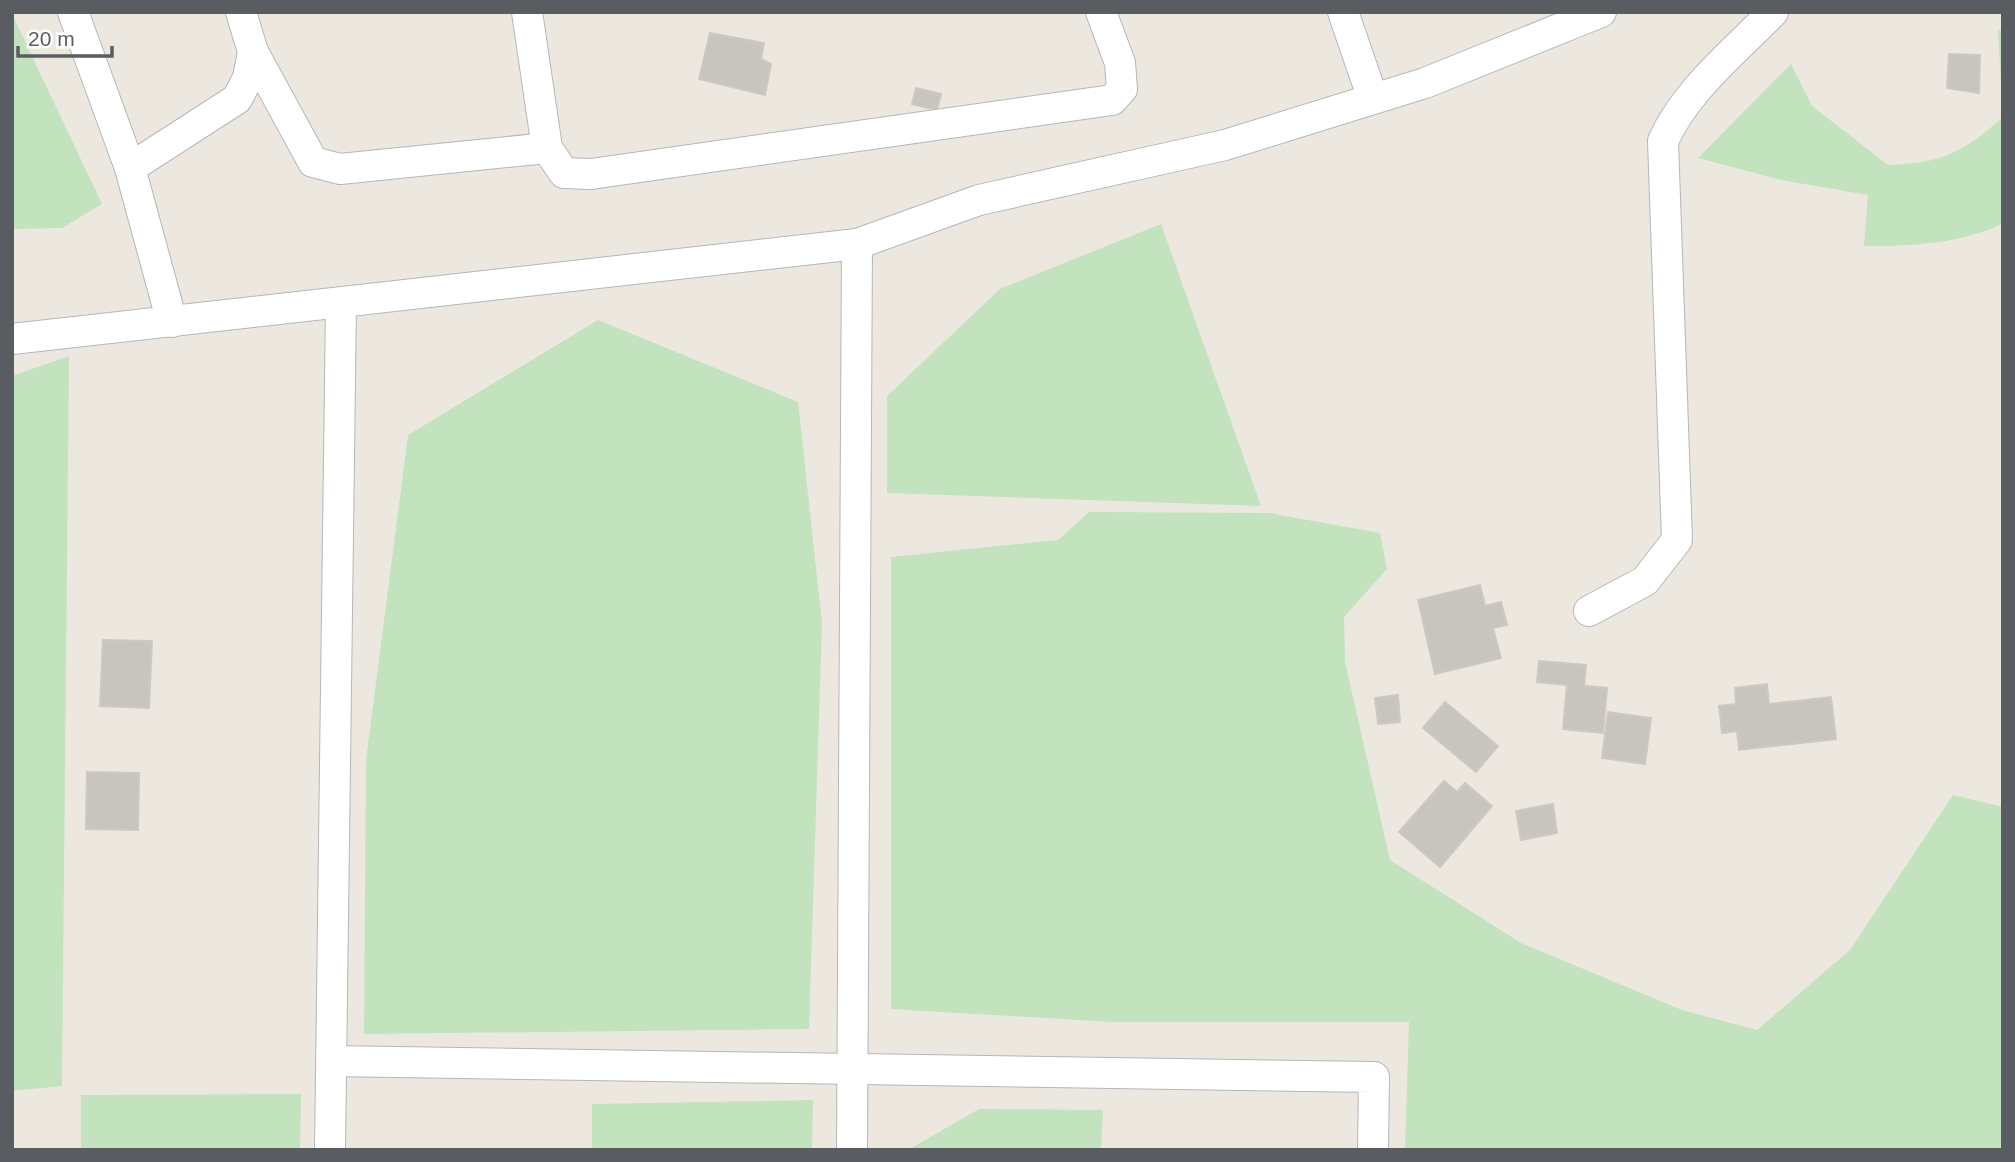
<svg xmlns="http://www.w3.org/2000/svg" width="2015" height="1162" font-family="Helvetica,sans-serif">
  <style>
    .green { fill: #c2e3bd }
    .building { fill: #c8c5c0; stroke: #d0c8bf; stroke-width: 2 }
    .lines { fill: none; stroke-linecap: round; stroke-linejoin: round }
    .street-casing { stroke: #b3b7bb; stroke-width: 32 }
    .street { stroke: #fff; stroke-width: 30 }
  </style>
  <rect width="100%" height="100%" fill="#ece8e0"/>
  <g class="green">
    <polygon points="12,14 102,204 62,228 12,229"/>
    <path d="M 2003,30 L 2003,223 C 1966,243 1906,247 1864,246 L 1868,195 L 1781,180 L 1698,158 L 1791,64 L 1812,106 L 1888,165 C 1943,163 1962,153 2003,117 L 1998,31 Z"/>
    <polygon points="1161,224 1261,506 887,493 887,396 1000,289"/>
    <polygon points="598,320 798,402 822,623 809,1029 364,1034 366,760 408,435"/>
    <polygon points="69,356 62,1086 12,1091 12,376"/>
    <polygon points="1089,512 1269,513 1380,533 1387,569 1344,617 1345,662 1390,860 1521,943 1682,1010 1757,1030 1850,950 1953,795 2003,807 2003,1150 1405,1150 1409,1022 1113,1022 891,1009 891,557 1058,540"/>
    <polygon points="301,1094 300,1150 81,1150 81,1095"/>
    <polygon points="813,1100 812,1150 592,1150 592,1104"/>
    <polygon points="979,1109 1103,1110 1101,1150 908,1150"/>
  </g>
  <g class="building">
    <polygon points="710,33 764,43 761,59 771,64 765,95 699,79"/>
    <polygon points="1949,54 1980,55 1979,93 1947,88"/>
    <polygon points="916,88 941,94 937,110 912,104"/>
    <polygon points="1480,585 1485,606 1501,602 1507,625 1493,628 1501,658 1435,674 1418,600"/>
    <polygon points="103,640 152,641 149,708 100,706"/>
    <polygon points="1539,661 1586,665 1584,686 1607,688 1603,733 1563,729 1567,685 1537,682"/>
    <polygon points="1767,684 1769,704 1831,697 1836,739 1739,750 1737,731 1722,733 1719,706 1736,704 1735,688"/>
    <polygon points="1398,695 1400,722 1378,724 1375,698"/>
    <polygon points="1445,702 1498,746 1476,772 1423,728"/>
    <polygon points="1608,712 1651,718 1645,764 1602,758"/>
    <polygon points="87,772 139,773 138,830 86,829"/>
    <polygon points="1444,781 1457,792 1465,783 1492,806 1440,867 1399,832"/>
    <polygon points="1553,804 1557,833 1521,840 1516,811"/>
  </g>
  <g class="lines">
    <defs>
      <g id="street">
        <polyline points="73,12 130,168 172,322"/>
        <polyline points="527,12 547,148 564,173 591,174 1112,100 1122,89 1120,63 1101,12"/>
        <polyline points="1343,12 1373,99"/>
        <polyline points="253,52 313,162 340,169 547,148"/>
        <polyline points="130,168 237,99 248,78 253,52 241,12"/>
        <polyline points="12,339 857,244 979,200 1225,145 1425,83 1601,12"/>
        <path d="M 1589,611 L 1645,581 L 1677,540 L 1663,141 C 1686,90 1734,52 1773,12"/>
        <polyline points="331,1061 1374,1077 1373,1150"/>
        <polyline points="330,1150 341,303"/>
        <polyline points="852,1150 857,244"/>
      </g>
    </defs>
    <use href="#street" class="street-casing"/>
    <use href="#street" class="street"/>
  </g>
  <rect width="2015" height="1162" fill="none" stroke="#595d61" stroke-width="28"/>
  <path d="M18 46v10h94v-10" fill="none" stroke="#595d61" stroke-width="3.5"/>
  <text x="28" y="46" font-size="21" fill="#595d61" stroke="#ffffff" stroke-width="5" paint-order="stroke">20 m</text>
</svg>
